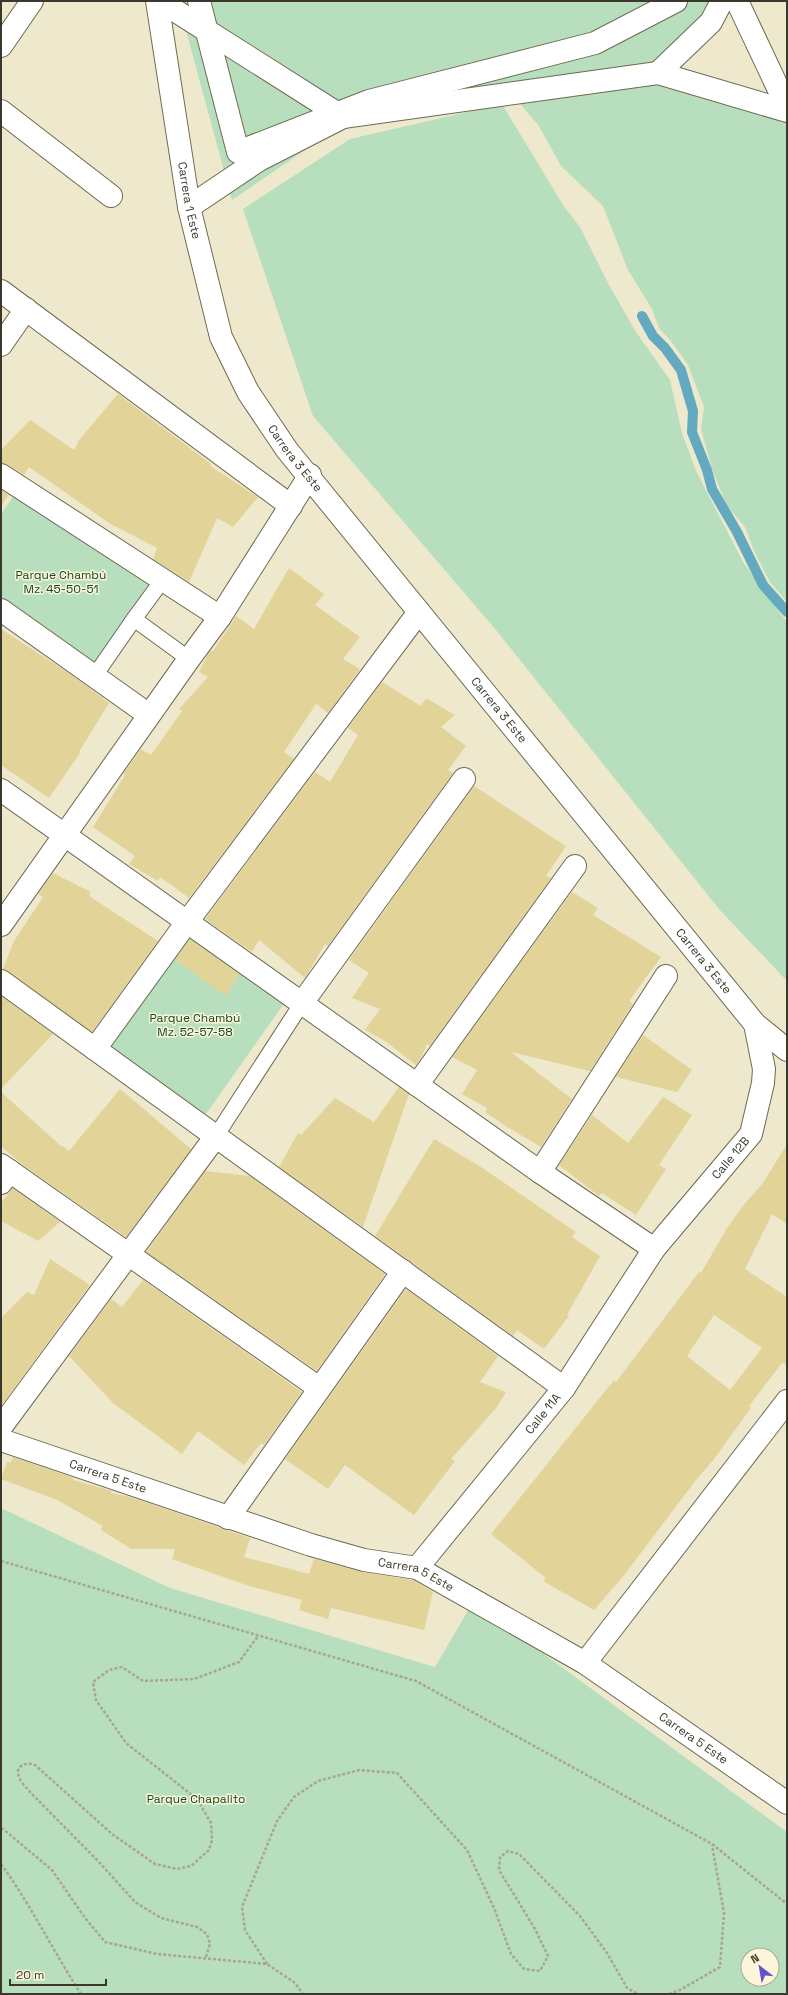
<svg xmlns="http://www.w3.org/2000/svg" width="788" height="1995" font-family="'Space Grotesk',sans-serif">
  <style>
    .green { fill: #b7dfbe; fill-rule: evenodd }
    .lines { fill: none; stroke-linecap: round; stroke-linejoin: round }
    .stream { stroke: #63a9c0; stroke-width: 10 }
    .building { fill: #e2d499; fill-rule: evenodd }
    .service-casing { stroke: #6e6951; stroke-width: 17 }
    .pedestrian-casing { stroke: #6e6951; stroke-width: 24 }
    .minor-casing { stroke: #6e6951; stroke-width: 24 }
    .path { stroke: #a9a590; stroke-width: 2.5; stroke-dasharray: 3 2; stroke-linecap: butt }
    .service { stroke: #fff; stroke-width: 15 }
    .pedestrian { stroke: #fff; stroke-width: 22 }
    .minor { stroke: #fff; stroke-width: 22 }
    .labels { text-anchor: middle; stroke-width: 3; stroke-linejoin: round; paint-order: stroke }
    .street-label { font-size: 12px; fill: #3a382d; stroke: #fcf5da }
    .park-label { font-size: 12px; fill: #104922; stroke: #fcf5da }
  </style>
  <rect width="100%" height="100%" fill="#eee8cd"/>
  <g class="green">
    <polygon points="178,1 718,1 660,71 346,122 232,200"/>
    <polygon points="658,76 787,114 787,602 770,582 754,551 745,527 727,506 712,469 701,429 704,407 688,365 671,341 659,328 652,309 628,270 603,206 561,166 539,126 516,99"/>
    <polygon points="502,104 563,205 580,227 609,285 636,332 670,380 682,433 696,471 743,562 787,622 787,981 719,909 496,630 313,416 243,209 350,139"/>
    <polygon points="18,490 152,580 92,667 1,605 1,514"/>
    <polygon points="189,927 310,1012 305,1019 283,1005 201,1121 104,1048"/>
    <path d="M 1,1508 L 170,1588 L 435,1667 L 473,1602 L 787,1832 L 787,1994 L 1,1994 ZM 748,1955 L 772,1955 L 772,1979 L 748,1979 Z"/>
  </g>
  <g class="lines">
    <polyline class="stream" points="642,316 653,336 665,348 681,370 693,411 692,432 707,470 712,489 737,532 763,585 787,612"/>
  </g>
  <g class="building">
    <polygon points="118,394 211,464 210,466 258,497 233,527 217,518 189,582 153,559 157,548 109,523 29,467 24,475 8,465 1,463 1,450 30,420 74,450 79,440"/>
    <polygon points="1,490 9,495 1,506"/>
    <polygon points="289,568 324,594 315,605 360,637 343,659 360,669 328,713 316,704 284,752 294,759 189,898 160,877 158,881 129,864 135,856 93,827 125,775 123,774 141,749 151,755 182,711 179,709 208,677 199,672 208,654 212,650 213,651 236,616 254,629"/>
    <polygon points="1,629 73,676 109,703 79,752 80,753 49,798 1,765"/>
    <polygon points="382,682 421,706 426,698 455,715 441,727 466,746 448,770 453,773 328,946 325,944 305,978 259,940 252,952 205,919 315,772 330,782 358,735 348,728"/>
    <polygon points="474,786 566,846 546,876 551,878 430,1046 427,1044 422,1056 416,1065 385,1041 365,1030 380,1009 352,998 369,973 349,960"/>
    <polygon points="53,873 91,892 89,896 158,941 92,1032 3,969 14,941 43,897 38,894"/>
    <polygon points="572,892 598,908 593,915 661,957 629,1001 633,1004 590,1071 511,1052 572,1099 541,1147 512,1130 485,1112 487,1108 462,1094 477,1070 452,1057"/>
    <polygon points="190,939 239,974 226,996 175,960"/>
    <polygon points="1,996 53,1034 1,1089"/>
    <polygon points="643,1035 692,1070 677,1092 616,1077"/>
    <polygon points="399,1087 409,1094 363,1227 279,1167 298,1133 301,1135 335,1098 374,1122"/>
    <polygon points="120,1089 191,1149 126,1237 24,1166 1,1146 1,1092 62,1147 63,1146 69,1151"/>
    <polygon points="663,1097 692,1115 659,1165 666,1169 636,1215 602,1193 599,1196 559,1165 592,1115 628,1143"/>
    <polygon points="434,1139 481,1167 576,1232 572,1237 600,1256 567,1315 569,1316 544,1349 517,1330 513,1336 375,1236"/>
    <path d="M 787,1144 L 787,1224 L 772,1214 L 745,1269 L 787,1297 L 787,1365 L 782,1363 L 749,1406 L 751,1408 L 714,1459 L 696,1480 L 625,1574 L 594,1610 L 543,1581 L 546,1578 L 491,1534 L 614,1380 L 616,1382 L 699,1272 L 701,1273 L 727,1228 L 746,1202 L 763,1183 ZM 714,1315 L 762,1348 L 730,1390 L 687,1356 Z"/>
    <polygon points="205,1171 250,1176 385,1274 317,1371 146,1252"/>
    <polygon points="13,1188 60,1222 38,1241 1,1221 1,1203"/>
    <polygon points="50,1259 90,1285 1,1406 1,1318 27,1292 34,1295"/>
    <polygon points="143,1280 302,1392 264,1445 261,1443 244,1465 198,1431 182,1454 113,1403 69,1356 111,1299 122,1307"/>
    <polygon points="406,1289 498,1356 480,1382 506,1392 497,1407 451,1459 455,1461 414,1515 345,1465 328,1489 285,1459"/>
    <polygon points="13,1457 74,1478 73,1480 112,1491 111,1493 130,1497 250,1538 244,1557 309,1574 314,1559 362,1572 413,1580 433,1592 424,1630 331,1608 328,1619 299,1610 302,1600 249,1586 172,1559 175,1549 131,1549 101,1530 103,1526 57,1500 1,1479 7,1462 11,1462"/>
  </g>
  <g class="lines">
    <defs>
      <g id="service">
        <polyline points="134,619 156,589"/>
        <polyline points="98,671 134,619 189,659"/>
        <polyline points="216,1136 302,1003"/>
      </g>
      <g id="pedestrian">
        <polyline points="199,1 238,152 369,101 595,43 676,1"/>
        <polyline points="1,46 32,1"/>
        <polyline points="1,111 111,196"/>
        <polyline points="1,291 291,506"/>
        <polyline points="1,345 26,309"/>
        <polyline points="1,475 220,617"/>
        <polyline points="1,610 149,715"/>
        <polyline points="1,981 564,1388"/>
        <polyline points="302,1003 464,779"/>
        <polyline points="95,1049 187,922 419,612"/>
        <polyline points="417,1085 575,866"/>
        <polyline points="1,1165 319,1388"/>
        <polyline points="540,1172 666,976"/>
        <polyline points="1,1427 216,1136"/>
        <polyline points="228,1518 403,1271"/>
      </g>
      <g id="minor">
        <path id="s1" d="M 157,1 L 189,207 L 221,337 L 248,392 L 287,450 L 755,1024 L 787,1050"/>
        <polyline points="160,1 343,117 658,73 787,111"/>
        <polyline points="737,1 787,107"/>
        <polyline points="658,73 711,22 722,1"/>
        <polyline points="189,207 259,160 343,117"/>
        <polyline points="1,790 540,1172 654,1249"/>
        <polyline points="1,925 189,659 220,617 310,475"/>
        <polyline points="1,1183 10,1171"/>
        <path id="s2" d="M 1,1440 L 311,1545 L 364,1560 L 417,1568 L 585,1663 L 787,1803"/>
        <path id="s3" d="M 417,1568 L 564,1388 L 654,1249 L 751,1134 L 763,1083 L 764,1069 L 755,1024"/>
        <polyline points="585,1663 787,1401"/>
      </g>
    </defs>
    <use href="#service" class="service-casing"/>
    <use href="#pedestrian" class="pedestrian-casing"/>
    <use href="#minor" class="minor-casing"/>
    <g class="path">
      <polyline points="1,1561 416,1681 712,1844 787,1904"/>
      <polyline points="1,1829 3,1829 52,1870 85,1918 105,1942 157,1954 267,1964 295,1983 303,1994"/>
      <path d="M 1,1864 C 31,1905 53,1951 81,1994"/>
      <path d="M 206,1957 L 210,1944 L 207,1934 L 197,1927 L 161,1918 L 135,1902 L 98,1861 L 30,1792 C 27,1788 22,1784 20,1779 C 13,1767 25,1761 35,1765 L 112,1834 L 155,1864 L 177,1869 L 191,1866 L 209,1850 L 212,1840 L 211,1823 L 197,1799 L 126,1743 L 96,1700 L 93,1682 L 109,1670 L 122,1667 L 143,1681 L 194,1679 L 239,1662 L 258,1636"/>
      <polyline points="267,1964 245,1930 242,1907 277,1821 294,1797 318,1781 359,1770 397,1773 467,1850 494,1908 511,1954 524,1969 540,1971 548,1956 535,1929 499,1870 500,1857 508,1851 519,1854 580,1916 607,1953 627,1988 638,1994"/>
      <polyline points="669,1994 680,1990 720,1967 724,1913 712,1845"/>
    </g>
    <use href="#service" class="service"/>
    <use href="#pedestrian" class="pedestrian"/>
    <use href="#minor" class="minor"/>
  </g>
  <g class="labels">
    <g class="street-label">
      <text dy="4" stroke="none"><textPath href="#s1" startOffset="202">Carrera 1 Este</textPath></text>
      <text dy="4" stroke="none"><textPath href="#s1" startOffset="485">Carrera 3 Este</textPath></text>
      <text dy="4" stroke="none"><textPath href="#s1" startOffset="809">Carrera 3 Este</textPath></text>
      <text dy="4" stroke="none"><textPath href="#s1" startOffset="1133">Carrera 3 Este</textPath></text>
      <text dy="4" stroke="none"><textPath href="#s3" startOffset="517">Calle 12B</textPath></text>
      <text dy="4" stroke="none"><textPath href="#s3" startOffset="199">Calle 11A</textPath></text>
      <text dy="4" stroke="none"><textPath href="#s2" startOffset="113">Carrera 5 Este</textPath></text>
      <text dy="4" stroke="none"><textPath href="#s2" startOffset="437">Carrera 5 Este</textPath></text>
      <text dy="4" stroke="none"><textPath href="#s2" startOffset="761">Carrera 5 Este</textPath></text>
    </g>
    <g class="park-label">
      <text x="61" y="579">Parque Chambú<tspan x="61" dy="14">Mz. 45-50-51</tspan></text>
      <text x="195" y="1022">Parque Chambú<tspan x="195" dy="14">Mz. 52-57-58</tspan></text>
      <text x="196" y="1803">Parque Chapalito</text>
    </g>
  </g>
  <rect width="788" height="1995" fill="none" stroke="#3a382d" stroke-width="4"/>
  <g transform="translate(760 1967) rotate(329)"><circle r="19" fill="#fcf5da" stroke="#aea995"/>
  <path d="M0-3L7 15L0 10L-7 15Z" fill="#6154cd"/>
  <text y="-6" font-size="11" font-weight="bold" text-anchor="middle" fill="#3a382d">N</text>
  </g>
  <path d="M10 1979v6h96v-6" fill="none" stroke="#3a382d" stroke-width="2"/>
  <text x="16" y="1979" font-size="12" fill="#3a382d" stroke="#fcf5da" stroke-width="3" paint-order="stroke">20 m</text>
</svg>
